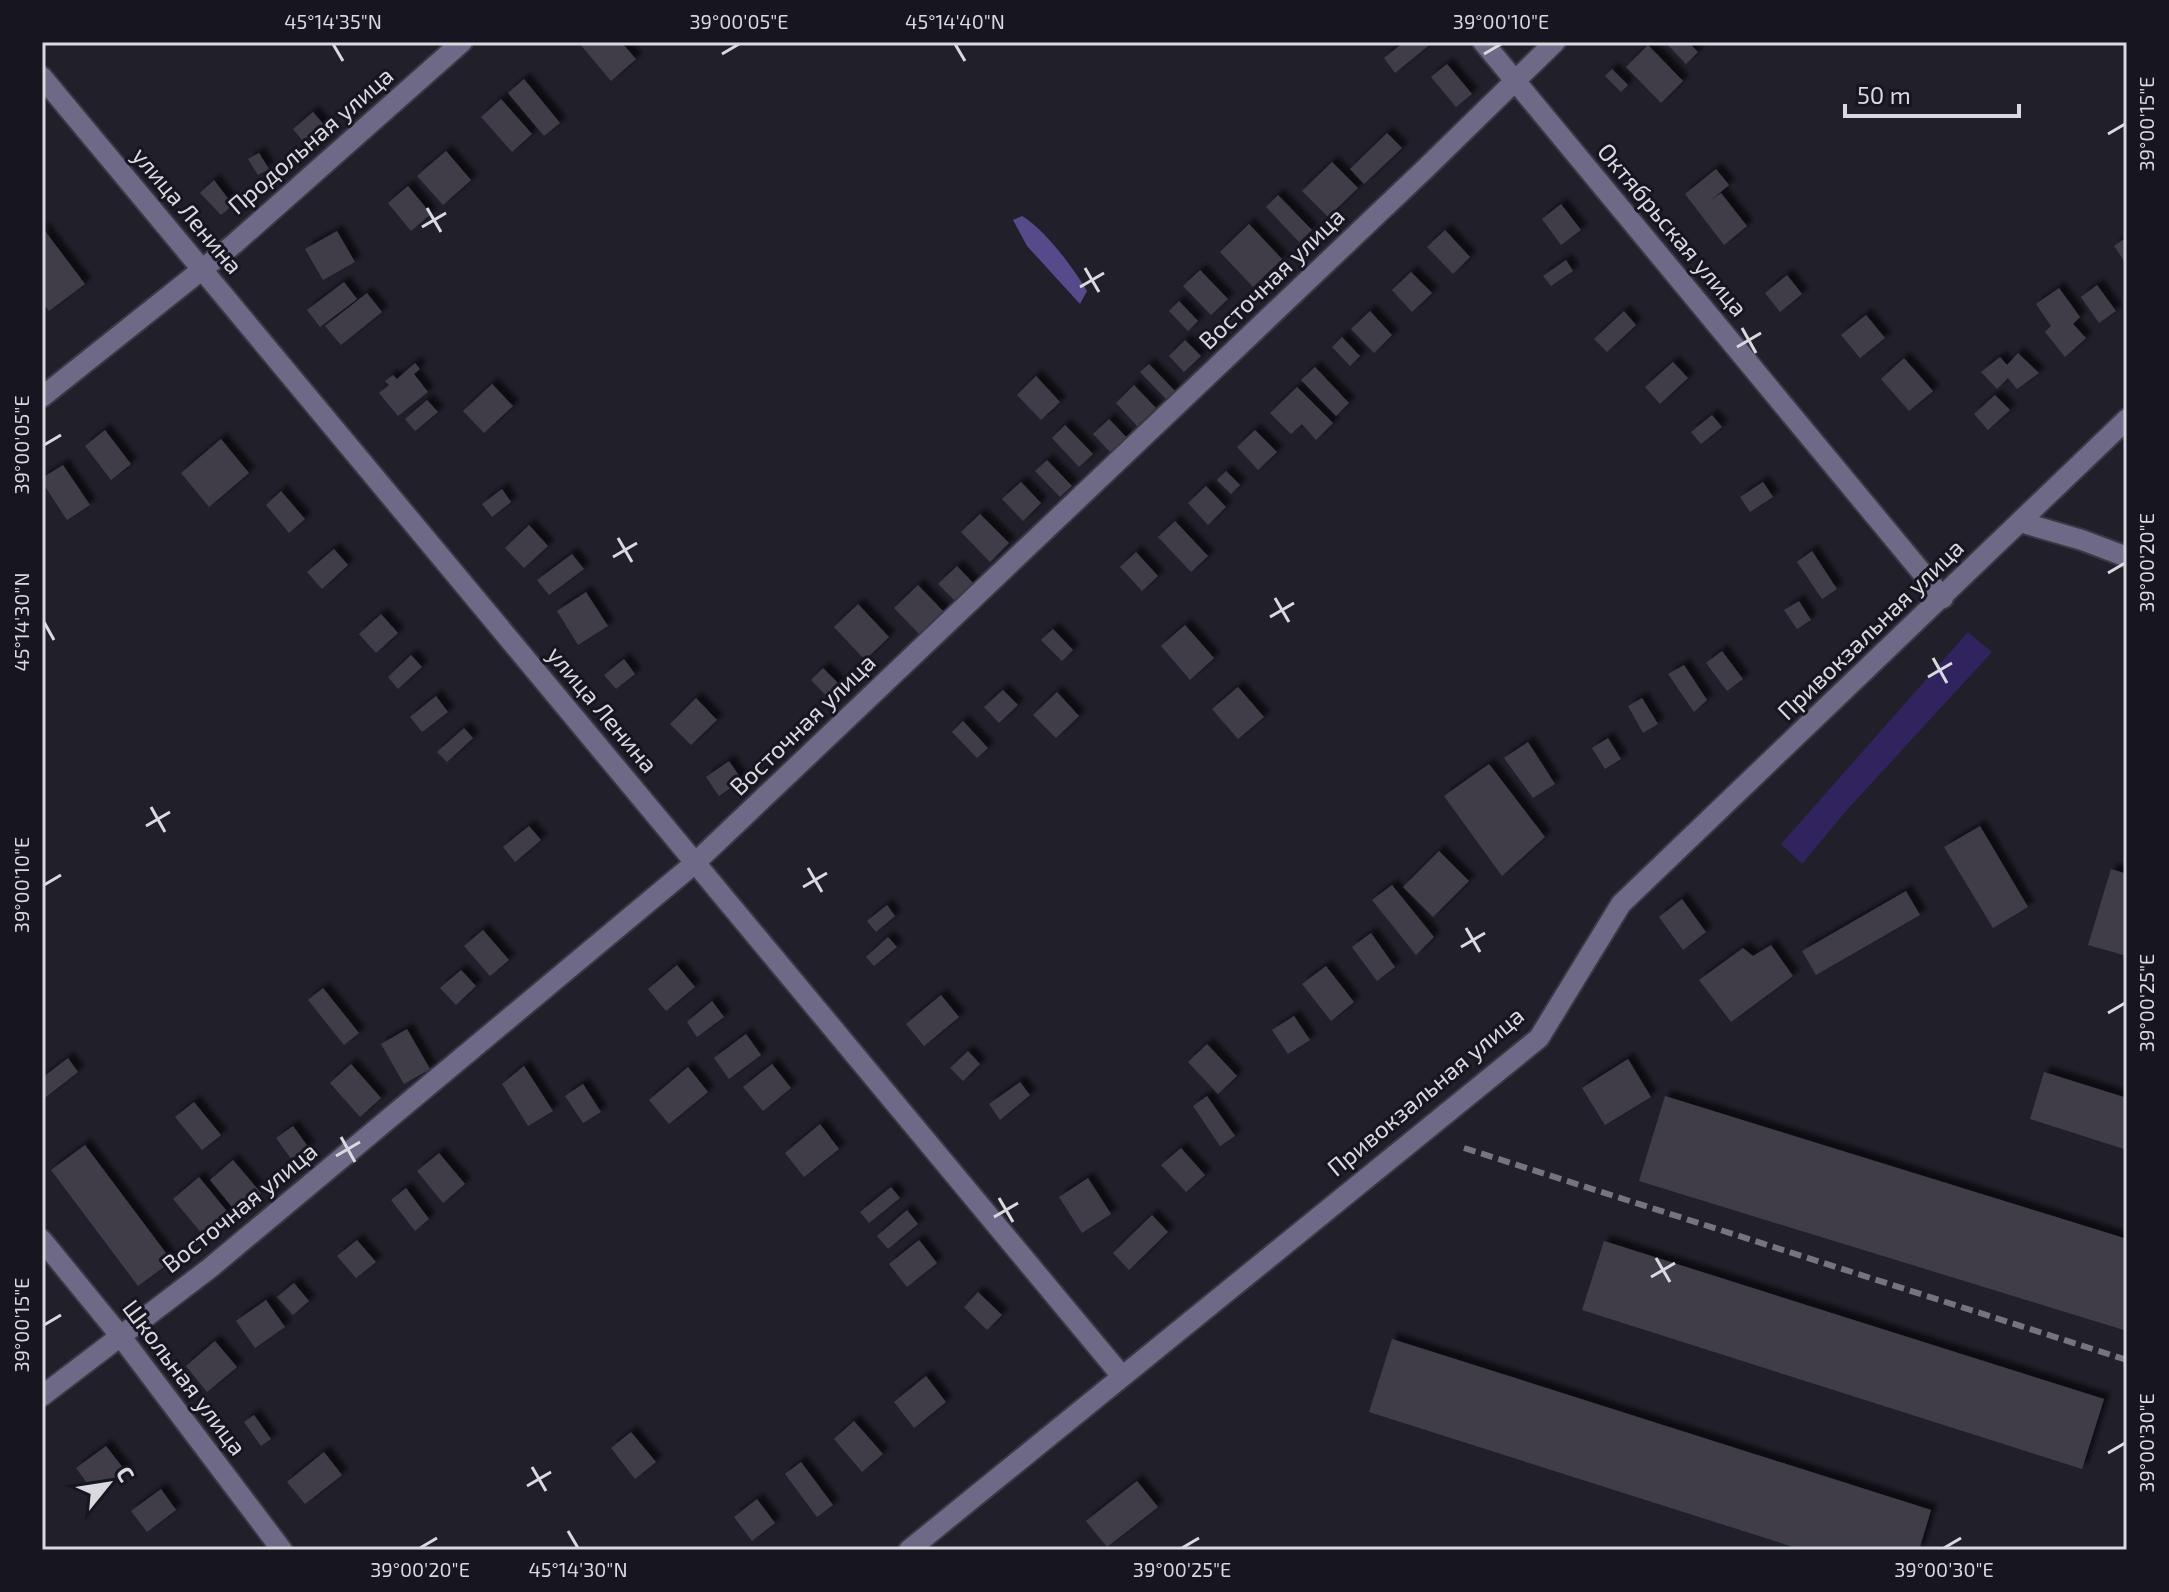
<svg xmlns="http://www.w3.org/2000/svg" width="2169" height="1592" font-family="'Exo 2',sans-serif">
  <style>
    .green { fill: #31235d }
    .water { fill: #574a8a }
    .building { fill: #3f3e4a; filter: url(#shadow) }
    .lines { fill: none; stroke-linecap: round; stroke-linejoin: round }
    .minor-casing { stroke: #3a3943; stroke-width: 24 }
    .minor { stroke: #6d6987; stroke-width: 20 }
    .rail { stroke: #76757e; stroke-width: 6; stroke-dasharray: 12 6; stroke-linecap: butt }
    .ticks { fill: none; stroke: #d9d9e0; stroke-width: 3 }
    .labels { text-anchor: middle; stroke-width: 6; stroke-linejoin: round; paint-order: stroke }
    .street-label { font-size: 24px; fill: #d9d9e0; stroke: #171520 }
    .neatline { fill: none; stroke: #d9d9e0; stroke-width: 3 }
    .ticks-label { font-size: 20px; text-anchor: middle; fill: #d9d9e0 }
  </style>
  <defs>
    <filter id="shadow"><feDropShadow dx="6" dy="-6" stdDeviation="2" flood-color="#0009"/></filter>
  </defs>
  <rect width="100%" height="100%" fill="#201f2a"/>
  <polygon class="green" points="1968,632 1992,652 1846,811 1802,864 1781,844"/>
  <path class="water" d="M 1022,216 C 1045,230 1073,267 1087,291 L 1080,304 L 1027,246 L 1013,220 Z"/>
  <g class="building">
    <polygon points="581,42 621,42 636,59 611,81 579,43"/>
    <polygon points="1404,42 1433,42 1395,73 1384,58"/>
    <polygon points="1665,42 1688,42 1698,52 1686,64"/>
    <polygon points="1648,45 1683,81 1661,103 1626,67"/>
    <polygon points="1447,64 1472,94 1456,107 1431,77"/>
    <polygon points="1612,69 1628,85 1621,92 1605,76"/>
    <polygon points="524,79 560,123 544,136 508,93"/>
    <polygon points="501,99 532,134 512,152 481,117"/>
    <polygon points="313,112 331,133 311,151 293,129"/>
    <polygon points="1387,133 1402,148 1364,184 1350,169"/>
    <polygon points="446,151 471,180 443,205 417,176"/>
    <polygon points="259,153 269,169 258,175 248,159"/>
    <polygon points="1332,162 1358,188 1328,217 1302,191"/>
    <polygon points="1716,169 1729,185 1710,201 1721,193 1747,226 1724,245 1685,194"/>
    <polygon points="214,180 233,205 221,215 200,193"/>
    <polygon points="408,186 431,214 411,231 388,203"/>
    <polygon points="1278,195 1312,230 1299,242 1266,207"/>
    <polygon points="1561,204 1581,230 1561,245 1542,219"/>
    <polygon points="1249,224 1282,259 1253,287 1220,252"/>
    <polygon points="42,227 85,284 49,311 42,302"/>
    <polygon points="1445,230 1470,257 1453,274 1427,247"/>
    <polygon points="337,231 355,262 323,280 305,249"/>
    <polygon points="2127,237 2127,265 2114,246"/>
    <polygon points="1566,260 1573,271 1551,286 1543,276"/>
    <polygon points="1200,270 1228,299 1211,315 1183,286"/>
    <polygon points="1411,272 1432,293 1412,312 1392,290"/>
    <polygon points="1787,275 1802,294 1780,312 1765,293"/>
    <polygon points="344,282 357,299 320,327 307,310"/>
    <polygon points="2097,285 2116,311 2099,323 2081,297"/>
    <polygon points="2059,288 2080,317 2073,324 2086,338 2065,357 2045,332 2051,326 2036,304"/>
    <polygon points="367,293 382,312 341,345 325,326"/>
    <polygon points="1179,301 1198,321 1188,331 1169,311"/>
    <polygon points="1370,311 1392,335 1374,353 1351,329"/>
    <polygon points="1624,311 1636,325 1607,352 1594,339"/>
    <polygon points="1866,315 1885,338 1860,358 1841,335"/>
    <polygon points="1342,337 1360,356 1350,366 1332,347"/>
    <polygon points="1185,340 1201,356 1184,372 1169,356"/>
    <polygon points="2018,353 2039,373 2017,389 2008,378 1997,389 1981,372 2000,357 2007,365"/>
    <polygon points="1904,358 1933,391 1909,411 1881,379"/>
    <polygon points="1673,362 1688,378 1660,404 1645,387"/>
    <polygon points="415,363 420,369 414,374 428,392 398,416 379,393 389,385 385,381 393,375 397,379"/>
    <polygon points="1149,364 1176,392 1168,401 1140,372"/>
    <polygon points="1315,367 1349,403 1336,416 1301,380"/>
    <polygon points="1036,376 1060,402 1041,420 1017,395"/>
    <polygon points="492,384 513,406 484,433 463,411"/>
    <polygon points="1134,385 1156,408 1137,426 1116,403"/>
    <polygon points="1297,387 1333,423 1316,440 1302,424 1291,434 1270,413"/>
    <polygon points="1995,395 2010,410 1988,430 1974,414"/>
    <polygon points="427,400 438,412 415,431 405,419"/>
    <polygon points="1712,415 1722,427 1701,444 1691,432"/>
    <polygon points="1109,419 1129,440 1113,455 1093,434"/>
    <polygon points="1065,425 1093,454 1079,467 1052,438"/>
    <polygon points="105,430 131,464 111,480 85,446"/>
    <polygon points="1255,430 1277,452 1258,470 1237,447"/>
    <polygon points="221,439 249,473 209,507 181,473"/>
    <polygon points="1047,460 1072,486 1060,497 1035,471"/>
    <polygon points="63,465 90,505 67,520 42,482 42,478"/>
    <polygon points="1226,471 1240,485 1231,494 1217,480"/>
    <polygon points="1021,482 1041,503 1023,521 1002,499"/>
    <polygon points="1763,482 1773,497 1750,512 1740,497"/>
    <polygon points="1206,486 1226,507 1208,525 1188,503"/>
    <polygon points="502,489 511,502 492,517 482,504"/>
    <polygon points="281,491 305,519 289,533 266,505"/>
    <polygon points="980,514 1009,543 990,562 961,532"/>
    <polygon points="1175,521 1208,556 1191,572 1158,537"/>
    <polygon points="529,525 548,546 524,568 505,548"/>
    <polygon points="334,549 348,565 322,589 307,572"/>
    <polygon points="1812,551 1837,589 1822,599 1797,562"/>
    <polygon points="1136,552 1158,576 1142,591 1120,567"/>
    <polygon points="572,554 584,569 549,595 537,580"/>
    <polygon points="957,566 976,586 958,604 938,584"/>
    <polygon points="918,585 947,615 923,638 894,608"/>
    <polygon points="586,592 608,626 578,645 557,611"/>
    <polygon points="1799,601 1811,620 1797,629 1784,610"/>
    <polygon points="858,604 889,637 865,660 834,627"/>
    <polygon points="381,614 398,633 376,653 359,634"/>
    <polygon points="1185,625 1214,658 1190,680 1161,646"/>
    <polygon points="1053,629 1073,650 1062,661 1041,640"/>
    <polygon points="1722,651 1743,679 1727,691 1706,663"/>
    <polygon points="411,655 422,667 398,689 388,677"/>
    <polygon points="624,659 635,674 616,689 604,675"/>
    <polygon points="1684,665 1707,700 1694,712 1668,674"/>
    <polygon points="823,668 848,693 835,705 811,680"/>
    <polygon points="1238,687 1264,717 1238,739 1212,709"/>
    <polygon points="1003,690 1018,705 999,723 984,707"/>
    <polygon points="1057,692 1079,716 1056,738 1033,715"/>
    <polygon points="436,696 448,712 422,732 410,717"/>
    <polygon points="696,698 717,720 691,745 670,724"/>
    <polygon points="1642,698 1658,724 1643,733 1628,706"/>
    <polygon points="963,721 988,748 977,758 952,732"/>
    <polygon points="464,728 473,738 447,762 437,752"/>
    <polygon points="1608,738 1621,759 1605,769 1592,748"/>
    <polygon points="1528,742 1555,784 1533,798 1504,758"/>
    <polygon points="729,761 742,780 719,796 706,777"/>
    <polygon points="1489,764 1545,837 1502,876 1444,796"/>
    <polygon points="529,826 541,840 515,862 503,847"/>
    <polygon points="1980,826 2028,907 1993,928 1944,847"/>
    <polygon points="1439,851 1469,881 1433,917 1403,887"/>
    <polygon points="2111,869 2127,874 2127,956 2088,945"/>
    <polygon points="1392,885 1434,937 1416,955 1372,900"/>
    <polygon points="1906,891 1920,915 1816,975 1802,951"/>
    <polygon points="1682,899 1706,932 1683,950 1659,917"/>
    <polygon points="887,905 895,916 876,932 867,921"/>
    <polygon points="483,930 509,960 490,976 464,946"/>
    <polygon points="1371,933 1395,967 1377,981 1352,947"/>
    <polygon points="888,937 897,947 874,966 866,957"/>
    <polygon points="1771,945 1793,976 1731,1022 1699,980 1743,948 1753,956"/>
    <polygon points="677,965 695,987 666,1011 648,989"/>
    <polygon points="1326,966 1354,1002 1331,1021 1302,984"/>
    <polygon points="461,970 476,986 456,1005 440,988"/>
    <polygon points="323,988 359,1033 344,1045 308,1000"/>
    <polygon points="941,995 959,1017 924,1046 906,1024"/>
    <polygon points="712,1001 724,1017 697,1037 687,1022"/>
    <polygon points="1294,1016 1310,1040 1288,1054 1272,1030"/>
    <polygon points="407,1029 430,1069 404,1084 381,1044"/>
    <polygon points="746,1034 761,1055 729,1079 714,1058"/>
    <polygon points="1207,1044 1237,1076 1218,1094 1188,1062"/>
    <polygon points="968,1051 980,1064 963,1081 950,1068"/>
    <polygon points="68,1058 78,1072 42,1100 42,1078"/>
    <polygon points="1628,1059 1651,1097 1605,1125 1582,1088"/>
    <polygon points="351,1064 381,1098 360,1117 330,1083"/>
    <polygon points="772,1064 791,1088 763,1111 743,1087"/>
    <polygon points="524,1066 553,1111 528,1126 502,1084"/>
    <polygon points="688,1067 708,1092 669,1124 649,1100"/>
    <polygon points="2044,1072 2127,1098 2127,1150 2030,1119"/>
    <polygon points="1020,1082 1030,1095 1000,1120 989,1104"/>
    <polygon points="583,1084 601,1112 583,1123 565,1096"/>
    <polygon points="1207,1096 1235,1136 1220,1146 1193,1106"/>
    <polygon points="1665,1096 2127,1239 2127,1331 1639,1181"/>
    <polygon points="194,1102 221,1135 202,1150 175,1117"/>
    <polygon points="820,1124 839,1149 804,1177 785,1153"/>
    <polygon points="293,1126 309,1148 292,1160 276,1138"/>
    <polygon points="85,1145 172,1261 138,1286 51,1170"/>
    <polygon points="1181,1148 1205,1175 1186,1192 1161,1165"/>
    <polygon points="439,1153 465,1184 443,1203 417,1171"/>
    <polygon points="233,1160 261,1193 237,1213 210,1180"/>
    <polygon points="199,1177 230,1215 204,1236 173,1199"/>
    <polygon points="1088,1178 1111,1214 1082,1233 1059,1197"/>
    <polygon points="891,1187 900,1198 869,1223 860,1212"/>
    <polygon points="406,1188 429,1219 415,1231 391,1200"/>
    <polygon points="907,1210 918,1224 888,1249 877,1236"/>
    <polygon points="1152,1215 1168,1232 1129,1270 1113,1253"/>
    <polygon points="357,1240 376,1262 356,1278 337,1256"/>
    <polygon points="919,1240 937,1263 907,1287 889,1264"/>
    <polygon points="1604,1241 2104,1399 2082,1469 1582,1310"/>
    <polygon points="294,1283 309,1301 293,1315 277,1297"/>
    <polygon points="978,1292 1002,1315 987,1330 964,1307"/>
    <polygon points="266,1300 285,1327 255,1348 236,1321"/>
    <polygon points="1392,1339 1931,1510 1919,1550 1803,1550 1369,1412"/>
    <polygon points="215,1341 237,1367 207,1392 186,1366"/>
    <polygon points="926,1376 946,1402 914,1428 894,1402"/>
    <polygon points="254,1415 271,1439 261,1446 244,1422"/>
    <polygon points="854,1421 883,1454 862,1472 834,1439"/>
    <polygon points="631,1432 656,1462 635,1479 611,1448"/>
    <polygon points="106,1446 127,1473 96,1495 76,1468"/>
    <polygon points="324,1452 342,1475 305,1504 287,1482"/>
    <polygon points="801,1462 833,1505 817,1517 785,1474"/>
    <polygon points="1137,1481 1158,1507 1107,1547 1086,1521"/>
    <polygon points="161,1489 176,1510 147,1532 131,1511"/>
    <polygon points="757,1499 775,1523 752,1541 734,1517"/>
  </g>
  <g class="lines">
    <defs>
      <g id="minor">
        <polyline points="1483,42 1943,598"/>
        <polyline points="42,77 1121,1375"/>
        <polyline points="42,397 234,244 462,42"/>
        <polyline points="2020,522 2082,540 2127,557"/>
        <polyline points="42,1240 122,1338 282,1550"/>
        <polyline points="42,1396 210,1268 695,863 1426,168 1555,42"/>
        <polyline points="909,1550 1539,1038 1621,904 2127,419"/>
      </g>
    </defs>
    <use href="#minor" class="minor-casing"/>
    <use href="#minor" class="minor"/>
    <polyline class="rail" points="1464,1148 2127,1360"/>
  </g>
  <path class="ticks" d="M 333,44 L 343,61M 955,44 L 965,61M 722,54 L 739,44M 1484,54 L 1501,44M 2108,134 L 2125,124M 427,208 L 441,232M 422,227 L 446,213M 1085,268 L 1099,292M 1080,287 L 1104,273M 1742,328 L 1756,353M 1737,347 L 1761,333M 44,445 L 61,435M 618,538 L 632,562M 613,557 L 637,543M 2108,573 L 2125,563M 1275,598 L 1289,622M 1270,617 L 1294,603M 44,622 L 54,640M 1933,658 L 1947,683M 1928,677 L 1952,663M 151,807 L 165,832M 146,826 L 170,812M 808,868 L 822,892M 44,885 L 61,875M 803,887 L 827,873M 1466,928 L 1480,952M 1461,947 L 1485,933M 2108,1013 L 2125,1003M 341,1137 L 355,1162M 336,1156 L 360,1142M 999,1198 L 1013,1222M 994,1217 L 1018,1203M 1656,1258 L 1670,1282M 1651,1277 L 1675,1263M 44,1325 L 61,1315M 2108,1453 L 2125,1443M 532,1467 L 546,1491M 527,1486 L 551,1472M 568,1531 L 578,1548M 420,1548 L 437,1538M 1182,1548 L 1199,1538M 1944,1548 L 1961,1538"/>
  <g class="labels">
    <g class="street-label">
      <text transform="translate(311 141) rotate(-41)" y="8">Продольная улица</text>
      <text transform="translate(187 211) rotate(50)" y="8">улица Ленина</text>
      <text transform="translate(1672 230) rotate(50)" y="8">Октябрьская улица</text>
      <text transform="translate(1272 279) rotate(-44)" y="8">Восточная улица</text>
      <text transform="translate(1871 630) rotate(-44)" y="8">Привокзальная улица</text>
      <text transform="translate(602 710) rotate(50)" y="8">улица Ленина</text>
      <text transform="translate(803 725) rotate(-44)" y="8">Восточная улица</text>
      <text transform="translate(1426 1092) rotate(-40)" y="8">Привокзальная улица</text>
      <text transform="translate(240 1208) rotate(-39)" y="8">Восточная улица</text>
      <text transform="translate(184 1378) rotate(53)" y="8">Школьная улица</text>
    </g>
  </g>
  <rect width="2169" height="1592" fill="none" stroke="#171520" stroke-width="88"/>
  <g transform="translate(108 1484) rotate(60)" stroke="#171520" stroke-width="6" paint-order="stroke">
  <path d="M0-6L14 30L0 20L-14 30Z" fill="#d9d9e0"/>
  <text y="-12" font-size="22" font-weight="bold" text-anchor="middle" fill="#d9d9e0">С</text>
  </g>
  <path d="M1845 104v12h174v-12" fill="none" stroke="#d9d9e0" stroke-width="4"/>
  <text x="1857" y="104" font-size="24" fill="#d9d9e0" stroke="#171520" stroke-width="6" paint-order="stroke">50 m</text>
  <rect x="44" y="44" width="2081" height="1504" class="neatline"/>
  <g class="ticks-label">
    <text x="333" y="29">45°14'35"N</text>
    <text x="739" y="29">39°00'05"E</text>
    <text x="955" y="29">45°14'40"N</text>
    <text x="1501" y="29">39°00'10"E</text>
    <text transform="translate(2147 124) rotate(-90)" y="7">39°00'15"E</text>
    <text transform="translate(22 445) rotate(-90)" y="7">39°00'05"E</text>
    <text transform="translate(2147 563) rotate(-90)" y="7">39°00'20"E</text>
    <text transform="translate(22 622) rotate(-90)" y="7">45°14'30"N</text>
    <text transform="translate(22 885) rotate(-90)" y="7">39°00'10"E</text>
    <text transform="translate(2147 1003) rotate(-90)" y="7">39°00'25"E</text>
    <text transform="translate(22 1325) rotate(-90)" y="7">39°00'15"E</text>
    <text transform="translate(2147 1443) rotate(-90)" y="7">39°00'30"E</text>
    <text x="420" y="1577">39°00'20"E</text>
    <text x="578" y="1577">45°14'30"N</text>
    <text x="1182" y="1577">39°00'25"E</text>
    <text x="1944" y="1577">39°00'30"E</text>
  </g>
</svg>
